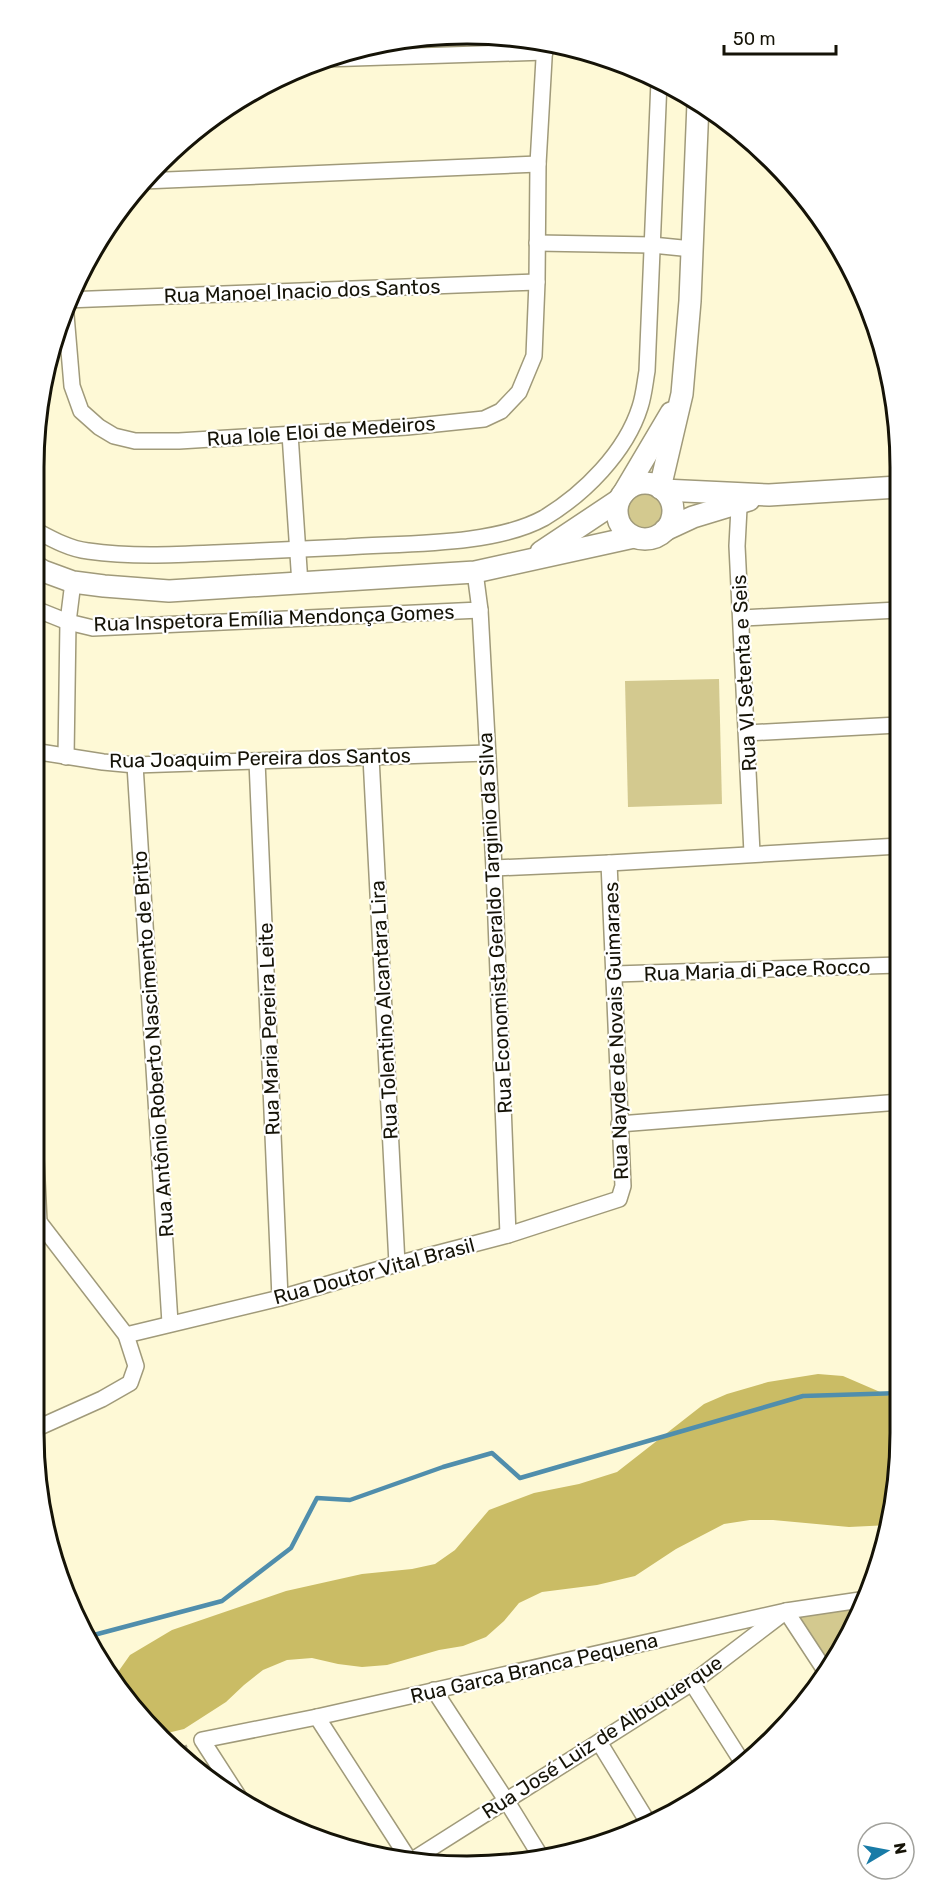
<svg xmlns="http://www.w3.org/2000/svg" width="934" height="1899" font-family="Rubik,sans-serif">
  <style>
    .green { fill: #d3c98f }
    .forest { fill: #cabc65 }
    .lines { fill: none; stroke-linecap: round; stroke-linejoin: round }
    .stream { stroke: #508eac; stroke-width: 4.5 }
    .street-casing { stroke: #a09a7a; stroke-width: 18 }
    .secondary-casing { stroke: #a09a7a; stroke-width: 24 }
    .path { stroke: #a7a388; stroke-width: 3; stroke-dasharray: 4.5 4.5; stroke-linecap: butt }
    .street { stroke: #fff; stroke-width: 15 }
    .secondary { stroke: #fff; stroke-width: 21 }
    .labels { text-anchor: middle; stroke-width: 4.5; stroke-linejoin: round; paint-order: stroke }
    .street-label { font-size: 20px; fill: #151307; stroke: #fff }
    .rim { fill: none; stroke: #151307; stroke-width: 3 }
  </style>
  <rect width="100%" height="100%" fill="#fef9d6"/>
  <g class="green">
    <circle cx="645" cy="511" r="17"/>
    <polygon points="719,679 722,804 628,807 625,681"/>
    <polygon points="867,1599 819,1676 781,1619"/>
  </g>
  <polygon class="forest" points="818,1374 843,1376 901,1401 901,1432 890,1525 849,1527 773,1520 750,1520 724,1524 676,1549 635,1576 597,1585 542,1592 519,1603 504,1621 486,1637 463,1646 439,1650 387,1665 362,1667 338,1664 312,1658 287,1660 263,1670 244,1685 226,1702 184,1729 159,1735 123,1696 113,1679 130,1655 172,1630 286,1591 362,1574 412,1569 435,1564 455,1550 489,1510 534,1493 579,1484 617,1472 704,1404 727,1394 768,1382"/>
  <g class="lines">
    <polyline class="stream" points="90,1636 222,1601 291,1548 317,1498 350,1500 443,1467 492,1453 520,1478 803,1396 901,1393"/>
    <defs>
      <g id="street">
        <polyline points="323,59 545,52"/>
        <polyline points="143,181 538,164"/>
        <polyline points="537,243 652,245 692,249"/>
        <polyline points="66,300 537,282"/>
        <polyline points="65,303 72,386 81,411 99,427 114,436 135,441 179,441 407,427 484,419 501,411 519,392 534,356 537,282 538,164 545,41"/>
        <polyline points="290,434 300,584"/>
        <polyline points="746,496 739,508 737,546 752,853"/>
        <path d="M 33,529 C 50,538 69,549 88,551 C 130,557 172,555 215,553 C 259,551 303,549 347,547 C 404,543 493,546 544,518 C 584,494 626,452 640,407 C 644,395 645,382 647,371 L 659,81"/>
        <polyline points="33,608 68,622 93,628 480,610 475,572"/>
        <polyline points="480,610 494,868 508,1235"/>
        <polyline points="742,618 898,610"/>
        <polyline points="747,733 898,725"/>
        <polyline points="33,751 103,762 135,765 487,753"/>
        <polyline points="66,757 68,622 73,582"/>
        <polyline points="371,757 397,1264"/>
        <polyline points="257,761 280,1298"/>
        <polyline points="135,765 170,1323"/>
        <polyline points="494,868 609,863 899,846"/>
        <polyline points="615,974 899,965"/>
        <polyline points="619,1124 900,1102"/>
        <polyline points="33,1238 39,1222 33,1097"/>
        <polyline points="126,1335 280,1298 397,1264 508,1235 619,1199 623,1186 609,863"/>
        <polyline points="33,1430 102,1399 130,1383 136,1366 126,1335 33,1214"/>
        <polyline points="786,1611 824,1669"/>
        <polyline points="692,1683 744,1765"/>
        <polyline points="434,1690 506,1800 541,1857"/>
        <polyline points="317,1717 408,1858"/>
        <polyline points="599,1742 649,1824"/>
        <polyline points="242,1802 202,1740 317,1717 786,1611 867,1599"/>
        <polyline points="414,1859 692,1683 781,1615"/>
      </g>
      <g id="secondary">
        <circle cx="645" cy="511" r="28"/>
        <polyline points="660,488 682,394 690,301 698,103"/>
        <polyline points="663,490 769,495 898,487"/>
        <polyline points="623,494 671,413"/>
        <polyline points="665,530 693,517 749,500"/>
        <polyline points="541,552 619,500"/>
        <polyline points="33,565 43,571 73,582 104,586 169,591 475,572 634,537"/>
      </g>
    </defs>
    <use href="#street" class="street-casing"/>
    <use href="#secondary" class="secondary-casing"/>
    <polyline class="path" points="175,1752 189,1745"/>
    <use href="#street" class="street"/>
    <use href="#secondary" class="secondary"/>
  </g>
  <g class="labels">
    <g class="street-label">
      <text transform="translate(302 291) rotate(-2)" y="7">Rua Manoel Inacio dos Santos</text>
      <text transform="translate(321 431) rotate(-4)" y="7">Rua Iole Eloi de Medeiros</text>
      <text transform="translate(274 618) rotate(-2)" y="7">Rua Inspetora Emília Mendonça Gomes</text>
      <text transform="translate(744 673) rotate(-93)" y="7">Rua VI Setenta e Seis</text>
      <text transform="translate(260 758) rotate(-1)" y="7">Rua Joaquim Pereira dos Santos</text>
      <text transform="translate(495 923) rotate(-93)" y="7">Rua Economista Geraldo Targinio da Silva</text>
      <text transform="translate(757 970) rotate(-2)" y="7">Rua Maria di Pace Rocco</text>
      <text transform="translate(384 1010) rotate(-93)" y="7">Rua Tolentino Alcantara Lira</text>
      <text transform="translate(269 1029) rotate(-92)" y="7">Rua Maria Pereira Leite</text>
      <text transform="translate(616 1031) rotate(-92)" y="7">Rua Nayde de Novais Guimaraes</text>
      <text transform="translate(153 1044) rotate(-94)" y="7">Rua Antônio Roberto Nascimento de Brito</text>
      <text transform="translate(374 1271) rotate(-15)" y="7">Rua Doutor Vital Brasil</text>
      <text transform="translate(534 1668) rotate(-13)" y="7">Rua Garca Branca Pequena</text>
      <text transform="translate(602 1737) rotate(-33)" y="7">Rua José Luiz de Albuquerque</text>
    </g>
  </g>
  <path d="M0 0H934V1899H0ZM467 44H467A423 423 0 0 1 890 467V1433A423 423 0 0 1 467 1856H467A423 423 0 0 1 44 1433V467A423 423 0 0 1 467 44Z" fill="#fff" fill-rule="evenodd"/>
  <path class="rim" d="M467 44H467A423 423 0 0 1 890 467V1433A423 423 0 0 1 467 1856H467A423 423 0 0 1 44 1433V467A423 423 0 0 1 467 44Z"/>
  <g transform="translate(886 1851) rotate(80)"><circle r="28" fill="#ffffff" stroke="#a1a19c" stroke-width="1.5"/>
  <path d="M0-4.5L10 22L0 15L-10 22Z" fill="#187ba7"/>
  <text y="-9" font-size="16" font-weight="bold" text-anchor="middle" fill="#151307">N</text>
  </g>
  <path d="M724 45v9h112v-9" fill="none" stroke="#151307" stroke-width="3"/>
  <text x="733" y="45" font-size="18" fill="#151307" stroke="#ffffff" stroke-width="4.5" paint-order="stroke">50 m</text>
</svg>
